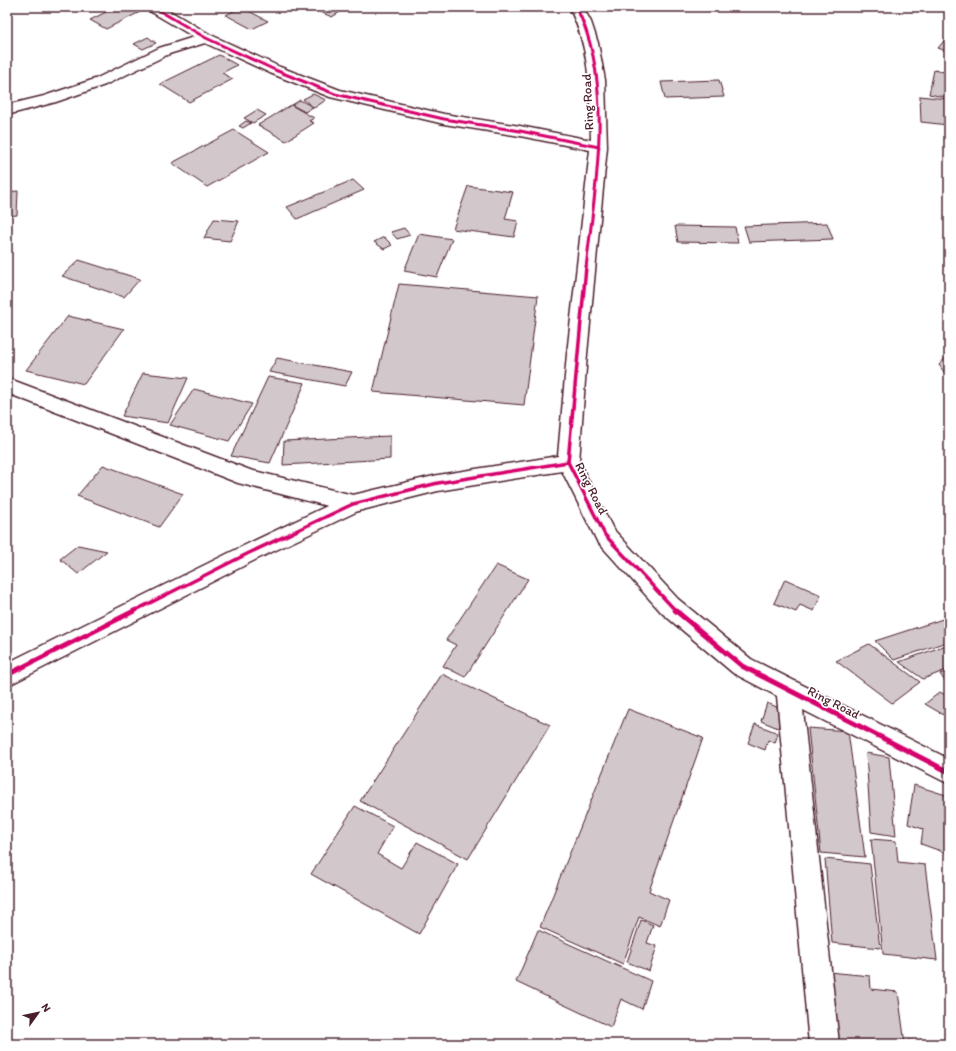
<svg xmlns="http://www.w3.org/2000/svg" width="956" height="1051" font-family="Itim,sans-serif">
  <style>
    .building { fill: #d2c7cb; stroke: #4a1f2b }
    .lines { fill: none; stroke-linecap: round; stroke-linejoin: round }
    .street-casing { stroke: #4a1f2b; stroke-width: 3 }
    .street { fill: #fff; fill-rule: evenodd }
    .cycleway-far2-casing { stroke: #fff; stroke-width: 5 }
    .cycleway-far1-casing { stroke: #fff; stroke-width: 6 }
    .cycleway-casing { stroke: #fff; stroke-width: 8 }
    .cycleway-far2 { stroke: #d6006c; stroke-width: 3 }
    .cycleway-far1 { stroke: #d6006c; stroke-width: 3.5 }
    .cycleway { stroke: #d6006c; stroke-width: 5 }
    .labels { text-anchor: middle; stroke-width: 3.5; stroke-linejoin: round; paint-order: stroke }
    .street-label { font-size: 13px; fill: #4a1f2b; stroke: #fff }
  </style>
  <rect width="100%" height="100%" fill="#fff"/>
  <filter id="ink" filterUnits="userSpaceOnUse"><feTurbulence type="fractalNoise" baseFrequency=".025" numOctaves="2"/><feDisplacementMap in="SourceGraphic" scale="8" xChannelSelector="R" yChannelSelector="G"/><feConvolveMatrix kernelMatrix="1 2 1 2 8 2 1 2 1" color-interpolation-filters="sRGB"/></filter>
  <g filter="url(#ink)">
    <g class="building">
      <polygon points="116,7 132,7 140,12 106,29 90,20"/>
      <polygon points="241,7 268,21 252,29 226,15"/>
      <polygon points="303,7 320,7 311,11"/>
      <polygon points="328,7 348,7 332,17 320,12"/>
      <polygon points="948,36 949,52 938,48"/>
      <polygon points="148,37 156,43 143,49 134,44"/>
      <polygon points="219,55 237,65 222,73 233,79 189,102 160,84"/>
      <polygon points="934,70 949,73 949,98 929,94"/>
      <polygon points="719,80 724,97 665,99 661,82"/>
      <polygon points="313,94 326,100 314,108 303,99"/>
      <polygon points="920,96 946,99 948,125 921,122"/>
      <polygon points="300,100 313,107 305,112 292,105"/>
      <polygon points="291,105 314,118 309,121 314,123 286,141 258,125"/>
      <polygon points="257,110 266,115 253,123 244,118"/>
      <polygon points="246,121 251,123 243,128 239,126"/>
      <polygon points="234,130 269,152 207,187 172,163"/>
      <polygon points="353,180 364,190 297,219 287,207"/>
      <polygon points="468,186 513,192 505,219 518,221 514,237 453,229"/>
      <polygon points="18,191 17,215 7,216 7,192"/>
      <polygon points="214,219 239,221 230,241 204,238"/>
      <polygon points="827,223 833,239 749,242 744,226"/>
      <polygon points="675,226 735,227 738,243 678,242"/>
      <polygon points="404,228 410,235 397,239 391,232"/>
      <polygon points="419,234 452,239 437,277 404,271"/>
      <polygon points="384,237 392,245 384,249 374,242"/>
      <polygon points="79,260 140,279 124,297 62,276"/>
      <polygon points="399,284 538,296 524,405 373,392"/>
      <polygon points="68,316 124,329 84,384 26,370"/>
      <polygon points="949,354 949,379 939,365"/>
      <polygon points="277,358 352,372 345,386 269,372"/>
      <polygon points="143,373 188,378 168,423 122,416"/>
      <polygon points="268,377 305,383 270,463 231,456"/>
      <polygon points="194,389 252,404 229,441 170,425"/>
      <polygon points="390,436 390,459 283,465 284,441"/>
      <polygon points="103,465 183,494 159,527 77,496"/>
      <polygon points="78,545 107,551 78,574 60,559"/>
      <polygon points="496,565 528,579 465,677 443,666 456,645 446,640"/>
      <polygon points="785,579 821,595 814,611 800,605 796,612 774,603"/>
      <polygon points="949,617 949,641 894,660 875,641"/>
      <polygon points="869,644 920,682 892,703 836,661"/>
      <polygon points="949,644 949,669 923,679 899,662"/>
      <polygon points="949,671 949,687 940,674"/>
      <polygon points="442,674 550,725 468,859 360,801"/>
      <polygon points="940,692 949,697 949,718 925,704"/>
      <polygon points="767,703 784,710 778,728 761,721"/>
      <polygon points="628,709 703,738 649,891 669,900 660,926 639,917 623,964 540,927"/>
      <polygon points="755,724 778,733 775,743 768,740 765,750 748,743"/>
      <polygon points="808,728 848,731 865,857 821,853"/>
      <polygon points="866,753 889,757 896,836 871,832"/>
      <polygon points="914,785 949,796 949,854 921,844 923,829 908,824"/>
      <polygon points="355,806 393,826 377,854 401,868 417,842 458,864 419,934 311,874"/>
      <polygon points="871,839 896,841 898,862 925,865 937,960 883,954"/>
      <polygon points="825,859 870,864 880,948 832,943"/>
      <polygon points="641,920 653,925 647,943 657,946 649,971 627,962"/>
      <polygon points="538,930 651,981 642,1009 621,999 611,1027 516,982"/>
      <polygon points="829,972 870,976 871,989 898,992 905,1044 835,1044"/>
      <polygon points="908,1040 934,1044 908,1044"/>
    </g>
    <g class="lines">
      <defs>
        <path id="street" d="M 146,7 L 163,7 L 211,35 L 280,67 L 340,90 L 444,114 L 520,126 L 591,140 C 590,94 591,49 569,7 L 583,7 L 591,22 L 598,43 L 605,80 L 607,147 L 587,354 L 579,462 L 613,529 L 678,599 L 751,659 L 949,759 L 949,784 L 803,710 L 839,1044 L 809,1044 L 777,696 L 733,673 L 662,613 L 597,541 L 562,471 L 438,491 L 358,511 L 255,560 L 7,686 L 7,663 L 239,548 L 327,506 L 238,483 L 7,393 L 7,378 L 250,470 L 353,495 L 438,475 L 558,456 L 567,354 L 590,150 L 520,136 L 444,124 L 330,97 L 270,73 L 205,43 L 169,54 L 105,85 L 56,102 L 7,115 L 7,105 L 44,96 L 95,79 L 159,48 L 194,37 L 148,10 Z"/>
      </defs>
      <use href="#street" class="street-casing"/>
      <use href="#street" class="street"/>
      <defs>
        <g id="cycleway-far2">
          <polyline points="153,7 206,38 275,70 335,94 444,119 520,131 599,147"/>
          <path d="M 576,7 C 615,81 595,188 586,268"/>
        </g>
        <g id="cycleway-far1">
          <polyline points="586,267 568,462 605,535 676,611"/>
          <polyline points="134,611 247,554 353,504 438,483 568,462"/>
        </g>
        <g id="cycleway">
          <polyline points="675,610 742,666 949,772"/>
          <polyline points="7,675 136,610"/>
        </g>
      </defs>
      <use href="#cycleway-far2" class="cycleway-far2-casing"/>
      <use href="#cycleway-far1" class="cycleway-far1-casing"/>
      <use href="#cycleway" class="cycleway-casing"/>
      <use href="#cycleway-far2" class="cycleway-far2"/>
      <use href="#cycleway-far1" class="cycleway-far1"/>
      <use href="#cycleway" class="cycleway"/>
    </g>
  </g>
  <g class="labels">
    <g class="street-label">
      <text transform="translate(587 102) rotate(-93)" y="5">Ring Road</text>
      <text transform="translate(592 488) rotate(63)" y="5">Ring Road</text>
      <text transform="translate(834 702) rotate(27)" y="5">Ring Road</text>
    </g>
  </g>
  <rect width="956" height="1051" fill="none" stroke="#fff" stroke-width="24"/>
  <rect x="12" y="12" width="932" height="1027" fill="none" stroke="#4a1f2b" stroke-width="1.5" filter="url(#ink)"/>
  <g transform="translate(38 1013) rotate(57)" stroke="#ffffff" stroke-width="3" paint-order="stroke">
  <path d="M0-3L7 15L0 10L-7 15Z" fill="#4a1f2b"/>
  <text y="-6" font-size="11" font-weight="bold" text-anchor="middle" fill="#4a1f2b">N</text>
  </g>
</svg>
